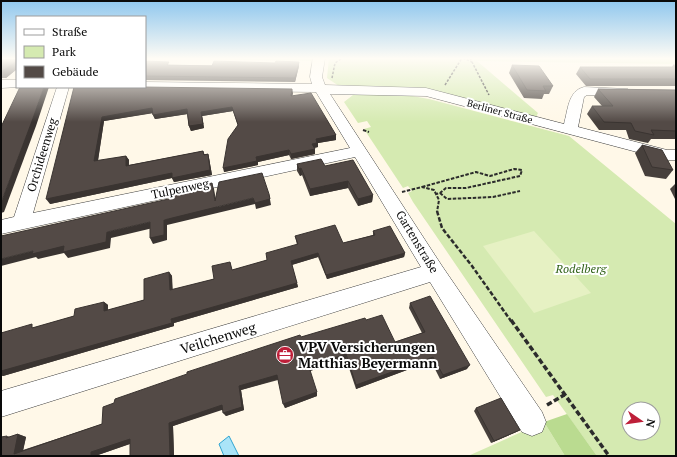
<svg xmlns="http://www.w3.org/2000/svg" width="677" height="457" font-family="'PT Serif',serif">
  <style>
    .green { fill: #d5eab1; fill-rule: evenodd }
    .forest { fill: #badb90 }
    .pitch { fill: #e6f1c3 }
    .water { fill: #aae4f8; stroke: #2fa4d1 }
    .lines { fill: none; stroke-linecap: round; stroke-linejoin: round }
    .street-casing { stroke: #3d3d3d; stroke-width: 1 }
    .path-far3 { stroke: #2c2c2c; stroke-width: 1.5; stroke-dasharray: 2.5 1.5; stroke-linecap: butt }
    .path-far2 { stroke: #2c2c2c; stroke-width: 2; stroke-dasharray: 3.5 1.5; stroke-linecap: butt }
    .path-far1 { stroke: #2c2c2c; stroke-width: 2.5; stroke-dasharray: 4.5 2; stroke-linecap: butt }
    .path { stroke: #2c2c2c; stroke-width: 3.5; stroke-dasharray: 5.5 2.5; stroke-linecap: butt }
    .street { fill: #fff; fill-rule: evenodd }
    .wall { fill: #47403c }
    .shaded-wall { fill: #3a3431 }
    .building { fill: #534a46; stroke: #3a3431 }
    .labels { text-anchor: middle; stroke-width: 4; stroke-linejoin: round; paint-order: stroke }
    .far-street-label { font-size: 10px; fill: #0a0a0a; stroke: #fff }
    .street-label { font-size: 12px; fill: #0a0a0a; stroke: #fff }
    .park-label { font-size: 12px; font-style: italic; fill: #32631a; stroke: #fff }
    .near-street-label { font-size: 14px; fill: #0a0a0a; stroke: #fff }
    .near-poi-label { font-size: 14px; font-weight: bold; fill: #0a0a0a; stroke: #fff; text-anchor: start }
  </style>
  <rect width="100%" height="100%" fill="#fff8e8"/>
  <g class="green">
    <polygon points="145,58 311,58 311,61"/>
    <polygon points="329,58 676,58 676,64 477,61 538,113 536,117 425,89 339,86 327,78"/>
    <path d="M 357,94 L 412,96 L 429,99 L 569,136 L 676,224 L 676,456 L 597,456 L 553,395 L 546,397 L 413,202 L 408,193 L 412,191 L 408,186 L 403,188 L 364,129 L 371,127 L 367,121 L 358,123 L 344,102 L 353,95 ZM 629,409 L 653,409 L 653,433 L 629,433 Z"/>
    <polygon points="544,422 565,456 468,456"/>
  </g>
  <polygon class="forest" points="567,414 597,456 565,456 544,422"/>
  <polygon class="pitch" points="534,231 591,293 534,313 483,246"/>
  <polygon class="water" points="229,436 239,456 224,456 219,444"/>
  <g class="lines">
    <defs>
      <g id="street">
        <path d="M 313,58 L 325,58 L 322,77 L 325,85 L 426,88 L 564,124 C 568,110 568,91 584,87 L 628,89 L 629,92 L 628,95 L 623,96 L 587,95 L 584,97 L 578,127 L 667,150 L 676,150 L 676,160 L 667,160 L 426,96 L 330,94 L 442,266 L 542,412 L 546,422 L 542,432 L 532,436 L 522,432 L 430,282 L 1,417 L 1,391 L 421,267 L 355,157 L 1,234 L 1,220 L 14,217 L 57,87 L 69,87 L 33,213 L 350,148 L 316,92 L 145,90 L 139,87 L 145,87 L 145,82 L 312,84 L 310,77 Z"/>
        <polygon points="1,80 17,80 17,87 20,87 1,88"/>
      </g>
    </defs>
    <use href="#street" class="street-casing"/>
    <g class="path-far3">
      <polyline points="463,58 472,62"/>
      <polyline points="470,58 489,95"/>
      <polyline points="332,78 335,63 342,58"/>
      <polyline points="445,85 462,58"/>
    </g>
    <g class="path-far2">
      <polyline points="363,130 369,132"/>
      <polyline points="422,187 476,172 490,176 514,169 522,170 520,176 466,188 446,188 440,193 436,194"/>
      <polyline points="402,192 422,187 434,190 439,200 437,212"/>
      <polyline points="440,193 447,199 493,197 520,191"/>
    </g>
    <polyline class="path-far1" points="437,211 442,228 472,266 511,321"/>
    <g class="path">
      <polyline points="511,320 609,456"/>
      <polyline points="547,405 564,395"/>
    </g>
    <use href="#street" class="street"/>
  </g>
  <g class="wall">
    <polygon points="1,58 17,58 17,69 6,78 1,78"/>
    <polygon points="145,61 170,65 299,66 295,82 145,80"/>
    <polygon points="512,65 553,86 549,94 544,94 542,99 524,98 509,73"/>
    <polygon points="673,65 676,65 676,86 586,86 576,74 580,67 672,67"/>
    <polygon points="74,87 293,93 292,96 336,135 336,140 318,143 318,147 314,148 315,154 291,159 289,155 258,162 258,165 224,172 238,125 233,111 202,116 204,128 191,131 189,126 187,114 155,119 152,113 104,121 98,161 126,156 129,160 129,165 203,151 204,154 208,154 209,158 212,175 174,182 172,178 50,204"/>
    <polygon points="598,89 676,90 676,139 651,139 648,143 629,139 626,130 599,130 587,114 592,106 602,106 594,97"/>
    <polygon points="642,145 673,170 666,179 645,176 635,153"/>
    <polygon points="297,164 325,166 373,195 372,202 358,206 348,188 310,196 302,175 300,176 297,171"/>
    <polygon points="676,183 676,201 670,189"/>
    <polygon points="373,231 405,253 404,257 327,279 318,257 292,265 298,287 174,323 174,326 3,376 1,375 1,333 36,327 74,316 104,302 108,305 108,310 144,300 169,272 172,276 172,290 214,279 230,262 232,270 267,260 297,245 295,236 343,243 373,235"/>
    <polygon points="410,303 467,369 440,379 431,361 356,389 346,359 310,371 317,396 285,408 278,380 241,390 244,410 226,416 222,409 173,426 174,456 130,456 130,444 98,455 98,456 1,456 7,436 10,437 18,434 26,437 23,450 102,424 114,403 301,337 366,320 395,342 422,333 409,308"/>
    <polygon points="476,408 520,430 516,432 491,443 474,411"/>
  </g>
  <g class="shaded-wall">
    <polygon points="17,61 17,69 6,78 2,72"/>
    <polygon points="299,62 299,66 295,82 295,78"/>
    <polygon points="44,87 49,87 36,126 4,212 1,213 1,203"/>
    <polygon points="292,89 293,93 291,101 291,96"/>
    <polygon points="232,107 233,111 202,116 204,128 191,131 189,126 201,112"/>
    <polygon points="152,108 154,113 104,121 97,166 94,161 102,117"/>
    <polygon points="187,109 188,114 155,119 153,115"/>
    <polygon points="336,135 336,140 318,143 318,147 313,148 312,144 316,139"/>
    <polygon points="315,149 315,154 291,159 291,154"/>
    <polygon points="289,150 289,155 258,162 258,165 224,172 223,168 256,157"/>
    <polygon points="208,154 209,158 212,175 174,182 172,178 50,204 46,199"/>
    <polygon points="126,156 129,160 128,170 126,166"/>
    <polygon points="301,168 302,175 300,176 299,169"/>
    <polygon points="348,181 348,188 310,196 310,189"/>
    <polygon points="212,183 214,189 217,207 269,194 271,205 256,209 255,204 167,225 167,240 153,244 150,238 164,220 215,201"/>
    <polygon points="373,195 372,202 358,206 358,199"/>
    <polygon points="150,222 153,228 111,238 110,248 68,258 64,253 38,259 36,257 1,266 1,259 33,251 107,232"/>
    <polygon points="318,253 318,257 291,265 291,261"/>
    <polygon points="405,253 404,257 327,279 326,275"/>
    <polygon points="169,272 172,276 173,294 170,290"/>
    <polygon points="297,283 298,287 174,323 174,326 3,376 1,375 1,371 171,319"/>
    <polygon points="104,302 108,305 107,315 104,311"/>
    <polygon points="346,354 346,359 310,371 309,367"/>
    <polygon points="433,357 431,361 356,389 356,385"/>
    <polygon points="470,365 467,369 440,379 443,375"/>
    <polygon points="277,375 278,379 241,390 244,410 226,416 223,413 239,386"/>
    <polygon points="317,392 317,396 285,408 283,404"/>
    <polygon points="222,405 225,409 173,426 174,456 170,456 169,423"/>
    <polygon points="520,430 516,432 491,443 494,441"/>
    <polygon points="18,434 26,437 22,456 14,454"/>
    <polygon points="130,439 135,442 98,455 98,456 91,456 91,452"/>
  </g>
  <g class="building">
    <polygon points="1,58 17,58 17,61 1,72"/>
    <polygon points="145,61 169,62 167,65 212,66 214,61 275,63 276,61 299,62 295,78 145,76"/>
    <polygon points="512,65 539,66 553,86 543,86 546,91 527,90"/>
    <polygon points="673,65 676,65 676,79 590,79 580,67 676,67"/>
    <polygon points="20,87 44,87 32,121 1,203 1,127"/>
    <polygon points="74,87 143,87 292,89 291,96 311,93 336,135 316,139 317,143 312,144 315,149 291,154 289,150 256,157 257,161 223,168 228,139 238,125 232,107 201,112 203,124 189,126 187,109 153,115 152,108 102,117 94,161 126,156 126,166 203,151 204,155 208,154 210,170 172,178 172,173 46,199"/>
    <polygon points="598,89 676,90 676,131 651,130 654,135 635,131 631,123 604,122 592,106 613,106"/>
    <polygon points="642,145 662,150 673,170 652,167"/>
    <polygon points="321,159 325,166 353,160 373,195 358,199 348,181 310,189 301,168 299,169 297,164"/>
    <polygon points="262,173 269,194 270,199 255,203 253,198 164,220 164,235 150,238 150,222 107,232 106,242 63,252 64,246 32,254 33,251 1,259 1,236 173,198 173,192 212,183 215,201 219,182"/>
    <polygon points="335,225 343,243 375,235 373,231 390,226 405,253 326,275 318,253 291,261 297,283 171,319 172,323 1,371 1,333 32,324 32,328 74,316 75,309 104,302 104,311 144,300 144,279 169,272 170,290 214,279 212,266 230,262 232,270 267,260 266,253 298,244 295,236"/>
    <polygon points="430,296 470,365 443,375 433,357 356,385 346,354 309,367 317,392 283,404 277,375 239,386 242,407 223,413 222,405 169,423 170,456 130,456 130,439 91,452 91,456 1,456 1,437 7,436 6,438 18,434 14,454 102,424 103,407 114,403 115,399 187,374 187,372 300,335 301,337 365,318 366,320 382,315 395,342 425,332 410,303"/>
    <polygon points="501,398 520,430 494,441 476,408"/>
  </g>
  <linearGradient id="sky" x2="0" y2="1"><stop stop-color="#8fc7ee"/><stop offset="0.48" stop-color="#fffcf5"/><stop offset="1" stop-color="#fffcf5" stop-opacity="0"/></linearGradient>
  <rect width="677" height="122" fill="url(#sky)"/>
  <defs>
    <symbol id="office-disc" viewBox="-11 -11 22 22"><circle r="9.5" fill="#be1f39" stroke="#fff"/><path d="M-6-3h4V-5.5h4V-3h4V5H-6ZM-1-4.5V-3h2v-1.5ZM-6 0V1H6V0Z" fill="#fff"/></symbol>
  </defs>
  <g fill-rule="evenodd">
    <use href="#office-disc" x="275" y="345" width="20" height="20"/>
  </g>
  <g class="labels">
    <g class="far-street-label">
      <text transform="translate(500 111) rotate(15)" y="4">Berliner Straße</text>
    </g>
    <g class="street-label">
      <text transform="translate(42 155) rotate(-73)" y="4">Orchideenweg</text>
      <text transform="translate(180 189) rotate(-12)" y="4">Tulpenweg</text>
      <text transform="translate(417 242) rotate(59)" y="4">Gartenstraße</text>
    </g>
    <g class="park-label">
      <text x="581" y="273">Rodelberg</text>
    </g>
    <g class="near-street-label">
      <text transform="translate(218 338) rotate(-17)" y="5">Veilchenweg</text>
    </g>
    <g class="near-poi-label">
      <text x="298" y="352">VPV Versicherungen<tspan x="298" dy="16">Matthias Beyermann</tspan></text>
    </g>
  </g>
  <rect width="677" height="457" fill="none" stroke="#0a0a0a" stroke-width="4"/>
  <rect x="16" y="16" width="130" height="72" fill="#ffffff" stroke="#9d9d9d"/>
  <rect x="24" y="29" width="20" height="6" fill="#ffffff" stroke="#9d9d9d"/>
  <text x="52" y="36" font-size="12" fill="#0a0a0a">Straße</text>
  <rect x="24" y="46" width="20" height="12" fill="#d5eab1" stroke="#9d9d9d"/>
  <text x="52" y="56" font-size="12" fill="#0a0a0a">Park</text>
  <rect x="24" y="66" width="20" height="12" fill="#534a46" stroke="#9d9d9d"/>
  <text x="52" y="76" font-size="12" fill="#0a0a0a">Gebäude</text>
  <g transform="translate(641 421) rotate(103)"><circle r="19" fill="#ffffff" stroke="#9d9d9d"/>
  <path d="M0-3L7 15L0 10L-7 15Z" fill="#be1f39"/>
  <text y="-6" font-size="11" font-weight="bold" text-anchor="middle" fill="#0a0a0a">N</text>
  </g>
</svg>
